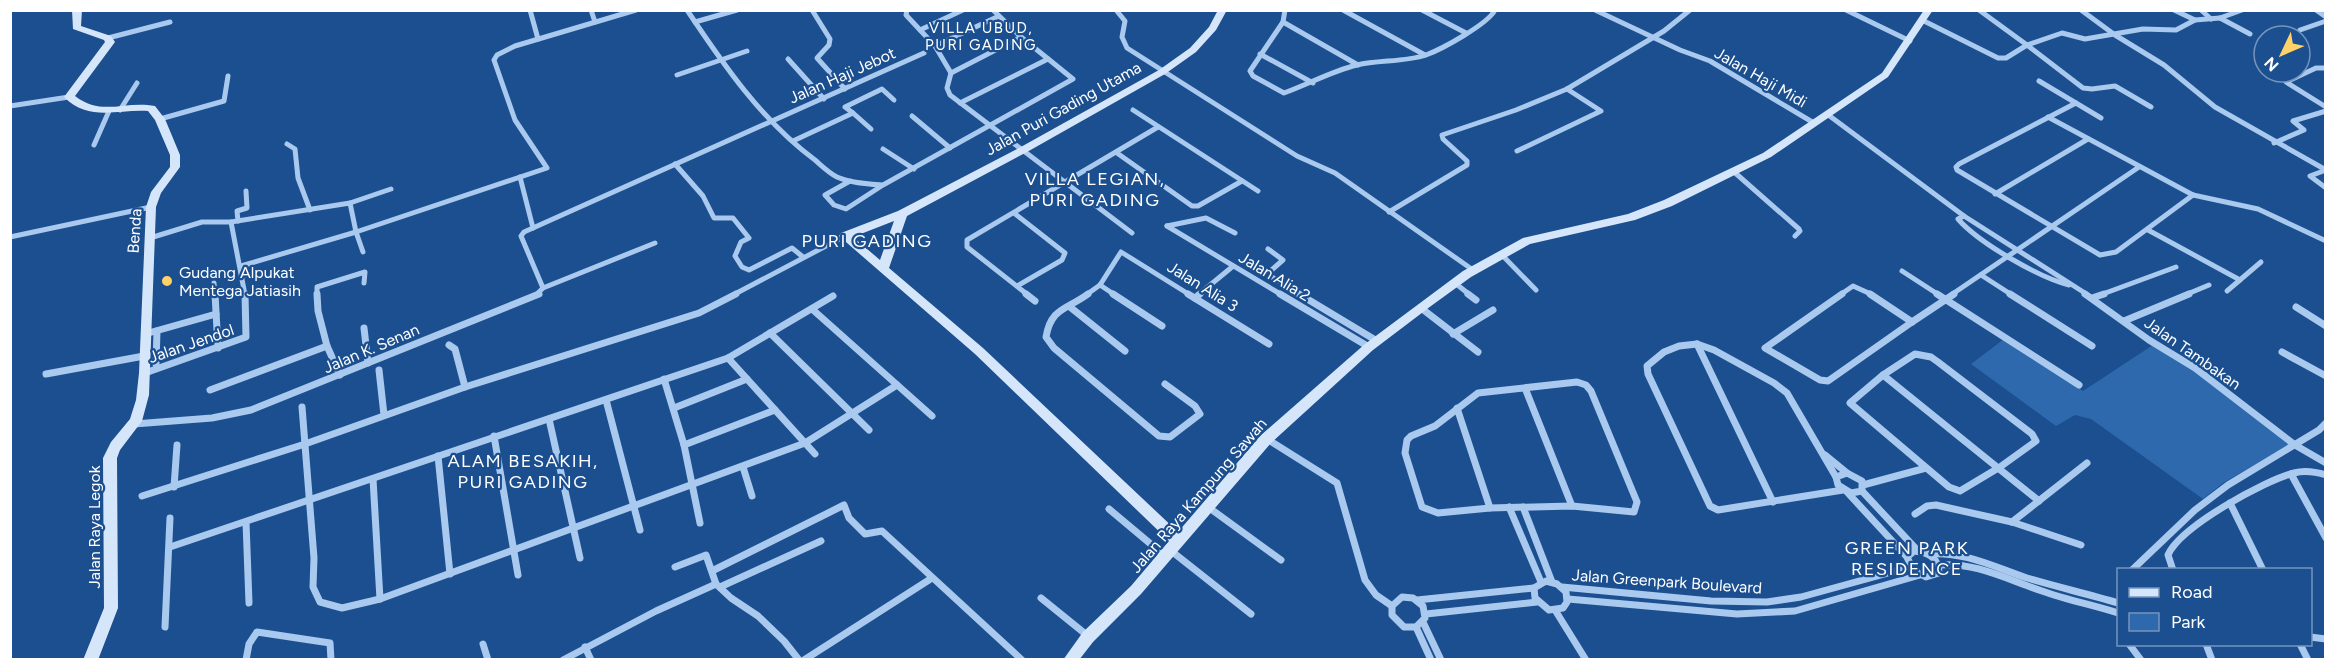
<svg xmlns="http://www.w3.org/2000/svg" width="2336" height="670" font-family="Figtree,sans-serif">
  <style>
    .green { fill: #2e69ad }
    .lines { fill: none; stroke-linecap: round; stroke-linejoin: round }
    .street-far1 { stroke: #a9c9ee; stroke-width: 5 }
    .street { stroke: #a9c9ee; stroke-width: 7 }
    .secondary { fill: #d6e6fa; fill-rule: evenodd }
    .poi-dot { fill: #ffd166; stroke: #1b4f8f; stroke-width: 2 }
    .labels { text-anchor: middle; stroke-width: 4.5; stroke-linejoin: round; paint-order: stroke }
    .far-neighbourhood-label { font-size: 15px; letter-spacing: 1.5px; fill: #fff; stroke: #1b4f8f }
    .street-label { font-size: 16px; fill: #fff; stroke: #1b4f8f }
    .poi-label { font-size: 16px; fill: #fff; stroke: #1b4f8f; text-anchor: start }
    .neighbourhood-label { font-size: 18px; letter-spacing: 1.5px; fill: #fff; stroke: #1b4f8f }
  </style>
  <rect width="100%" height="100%" fill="#1b4f8f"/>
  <polygon class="green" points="2004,339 2083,391 2153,345 2185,364 2291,444 2223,483 2203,499 2091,419 2075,415 2056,426 1971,364"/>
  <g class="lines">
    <g class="street-far1">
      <polyline points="530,10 538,39"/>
      <polyline points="591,10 595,22"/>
      <path d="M 687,10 C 723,64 762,121 815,160 C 822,166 829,173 837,177 C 850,183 868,184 882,185"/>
      <polyline points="812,10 830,39 829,45 817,58 845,89"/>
      <polyline points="907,10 906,15 935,46"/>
      <polyline points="1116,10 1125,21 1122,37 1127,48 1297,156 1335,173 1473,270"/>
      <path d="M 1285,10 L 1283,22 L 1250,71 L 1253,76 L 1284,93 C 1309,84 1332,71 1357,65 C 1379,60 1405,62 1426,55 C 1442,49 1488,24 1495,10"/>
      <polyline points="1343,10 1425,55"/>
      <polyline points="1422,10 1466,33"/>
      <polyline points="1595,10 1680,50 1710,61 1814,123"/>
      <polyline points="1846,10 1910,41"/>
      <polyline points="1979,10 2027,45 2062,33 2085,39 2143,29 2176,30 2195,20 2220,18 2242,10"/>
      <polyline points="2081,10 2115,35 2164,65 2215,107 2326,170"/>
      <polyline points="2174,10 2195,20"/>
      <polyline points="2201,10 2211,19"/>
      <polyline points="2316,10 2326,17"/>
      <polyline points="999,16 935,46 951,73 947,88 950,95 1132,233"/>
      <polyline points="2220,18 2250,34"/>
      <polyline points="1922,20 1998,58 2006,58 2027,45 2083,88 2092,89 2115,86 2151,107"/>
      <polyline points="695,22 737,10"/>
      <polyline points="1283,22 1358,65"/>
      <polyline points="920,30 963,10"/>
      <polyline points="2300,30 2326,21"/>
      <polyline points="108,38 170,22"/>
      <polyline points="1260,54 1313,83"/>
      <polyline points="788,59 824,99"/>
      <polyline points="2326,68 2316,68 2286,82 2326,107"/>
      <polyline points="951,73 1021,37"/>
      <polyline points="677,75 747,51"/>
      <polyline points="2039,81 2101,118"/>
      <polyline points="960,103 1048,59"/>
      <polyline points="2076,103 1959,164 1956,167 1957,170 2100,255 2116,252 2193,195"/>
      <polyline points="10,106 69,97"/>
      <polyline points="120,110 137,83"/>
      <polyline points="1133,110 1258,191"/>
      <polyline points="853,113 871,129"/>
      <polyline points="1827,114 1964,216 2088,295"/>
      <polyline points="912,116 950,148"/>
      <polyline points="2048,117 2193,195 2258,209 2326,241"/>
      <polyline points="160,119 224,101 228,76"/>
      <polyline points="793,141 853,113 845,107 882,89 894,100"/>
      <polyline points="2274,143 2304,130 2293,121 2326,111"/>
      <polyline points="287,144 295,149 298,178 310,210"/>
      <polyline points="94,145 109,111"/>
      <polyline points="883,149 914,169"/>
      <polyline points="1517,151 1601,111 1567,89"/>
      <polyline points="1117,153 1192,206 1198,206 1242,181"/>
      <polyline points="675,164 703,196 714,218 733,218 749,238 741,242 735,256 742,267 749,270 792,248 803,257"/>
      <polyline points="2326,170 2310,176 2326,188"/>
      <polyline points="1733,171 1799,229 1800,231 1795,236"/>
      <polyline points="520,177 533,228"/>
      <polyline points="850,181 825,195 834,205 846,209 883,185 1073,79 1021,37 993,10"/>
      <polyline points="1995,194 2088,139"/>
      <polyline points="350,203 391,189"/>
      <polyline points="1389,212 1467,165 1467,161 1443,139 1442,135 1516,110 1567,89 1664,31 1690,10"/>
      <polyline points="1014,213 1065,253 1062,260 1017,286"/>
      <path d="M 1964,216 L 1958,219 C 1979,243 2038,277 2069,285"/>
      <polyline points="238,221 237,211 247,208 246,191"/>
      <polyline points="231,222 245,295"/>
      <polyline points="1167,226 1282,295"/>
      <polyline points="1167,226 1206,218 1235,233"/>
      <polyline points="2148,230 2240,280"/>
      <polyline points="10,237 151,207"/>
      <polyline points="150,238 202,222 231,222 350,203 356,232 547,168 515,120 494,60 497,55 515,46 636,10"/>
      <polyline points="1268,249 1283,260 1267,274 1302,295"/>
      <polyline points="1501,254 1536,290"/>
      <polyline points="241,266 356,232 363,252"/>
      <polyline points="1902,271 1939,295"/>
      <polyline points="1981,275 2012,295"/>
      <polyline points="214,283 215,295"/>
      <polyline points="1455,283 1470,295"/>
      <polyline points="1100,285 1115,295"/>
      <polyline points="543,288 655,243"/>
      <polyline points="2227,291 2261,262"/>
      <polyline points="317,295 317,287 365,272 364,283"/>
      <polyline points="536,295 543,288 521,236 524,232 924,53"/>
      <polyline points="733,295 845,236"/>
      <polyline points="1028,295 967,247 967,240 1158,127"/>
      <polyline points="1086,295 1100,285 1121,252 1190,295"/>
      <polyline points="1198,295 1232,267"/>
      <polyline points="1840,295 1853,286 1873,295"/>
      <polyline points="1951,295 2139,167"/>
      <polyline points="2100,295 2176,267"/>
      <polyline points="2185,295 2209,285"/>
    </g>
    <g class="street">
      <polyline points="215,294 218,348"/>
      <polyline points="1026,294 1035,301"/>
      <path d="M 1088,294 C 1066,310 1051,308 1046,337 L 1054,348 L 1159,436 L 1170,437 L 1200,414 L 1195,406 L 1165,384"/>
      <polyline points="1113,294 1162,326"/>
      <polyline points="1188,294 1269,344"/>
      <polyline points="1280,294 1369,347"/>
      <polyline points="1299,294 1377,341"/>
      <polyline points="1468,294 1476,300"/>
      <polyline points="1842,294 1765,348 1820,380 1828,381 1912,322"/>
      <polyline points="1870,294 1912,322"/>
      <polyline points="1937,294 2079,385"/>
      <polyline points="2010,294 2092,346"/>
      <polyline points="2085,294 2149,340 2195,368 2295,445 2326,463"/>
      <polyline points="1195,298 1200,294"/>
      <polyline points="2092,298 2104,294"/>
      <polyline points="1070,307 1125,351"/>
      <polyline points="2296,307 2326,326"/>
      <polyline points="1421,308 1478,352"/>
      <polyline points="812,309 932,416"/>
      <polyline points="2124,321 2189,294"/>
      <polyline points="1912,322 1954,294"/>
      <polyline points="364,328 368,363"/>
      <polyline points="770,333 869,430"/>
      <polyline points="145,334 216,314"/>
      <polyline points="1453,334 1493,310"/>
      <polyline points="1697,344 1773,502"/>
      <polyline points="449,345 455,349 465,387"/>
      <polyline points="327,346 340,375"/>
      <polyline points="2282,352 2326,376"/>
      <polygon points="1915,354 1931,357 1938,362 2032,434 2036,441 2000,467 1960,491 1949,487 1850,403 1883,375"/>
      <polyline points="728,358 815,454"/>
      <polyline points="156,364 157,331"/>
      <polyline points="379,370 384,415"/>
      <polyline points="145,373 246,337 245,294"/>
      <polyline points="46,374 144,356"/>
      <polyline points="1883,375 2039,501"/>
      <polyline points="664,379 684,445 700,523"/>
      <polygon points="1577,382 1586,385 1591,391 1637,502 1634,512 1572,506 1490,508 1438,513 1422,507 1405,453 1407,440 1411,436 1435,426 1478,393"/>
      <polyline points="1525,388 1572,506"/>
      <polyline points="210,390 327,346 318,311 317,294"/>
      <polyline points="606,400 640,530"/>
      <polyline points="302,407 314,558 313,587 320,602 342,608 380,599 805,443 897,385"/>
      <polyline points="674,408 747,379"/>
      <polyline points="1457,408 1490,508"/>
      <polyline points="549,419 580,558"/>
      <polyline points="134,424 212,418 251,410 539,294"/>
      <polyline points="494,436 518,575"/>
      <polyline points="1267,439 1337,483 1365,580 1376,595 1392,606"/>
      <polyline points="684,445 775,410"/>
      <polyline points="1825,455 1847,473"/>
      <polyline points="438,456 450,574"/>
      <polyline points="743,467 752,496"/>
      <polygon points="1847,473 1862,481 1862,491 1851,493 1838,485 1836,477"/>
      <polyline points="2291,474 2326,538"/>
      <polyline points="1836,477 1787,393 1774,383 1714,350 1697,344 1679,346 1664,352 1647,366 1648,374 1710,506 1718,510 1843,490"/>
      <polyline points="373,479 380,599"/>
      <polyline points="1863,485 1926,468"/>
      <polyline points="174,487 177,445"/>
      <polyline points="1862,491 1918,551"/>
      <polyline points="1847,492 1907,557"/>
      <polyline points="142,496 305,444 465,387 699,313 736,294"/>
      <polyline points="2230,503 2263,570"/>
      <polyline points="1208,507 1281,560"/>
      <polyline points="1509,507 1541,582"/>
      <polyline points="1523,507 1552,582"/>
      <polyline points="1109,509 1165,556"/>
      <polyline points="1915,514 1927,506 1936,505 2012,522 2081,545"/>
      <polyline points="246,522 249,603"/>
      <polyline points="2012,522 2087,463"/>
      <polyline points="170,547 728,358 833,296"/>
      <polyline points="1170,550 1251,614"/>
      <path d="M 1914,551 C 1928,552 1939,558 1939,573 L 1926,577 L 1913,570 L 1907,557 Z"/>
      <path d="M 1928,554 C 1964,551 1994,567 2027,578 C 2057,587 2088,594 2118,603"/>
      <path d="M 1939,565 C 1976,562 2008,580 2042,591 C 2067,600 2093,605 2118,613"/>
      <polyline points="675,567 706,555 716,584 731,598 758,616 784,641 799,660"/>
      <polyline points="2132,570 2195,510 2228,485 2319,430 2326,423"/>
      <path d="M 2173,570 L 2168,555 C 2180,527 2265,480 2294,473 C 2305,470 2316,472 2326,475"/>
      <polyline points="712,571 844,505 849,518 865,534 882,531 1022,660"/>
      <polygon points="1546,581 1557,584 1566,592 1567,602 1563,608 1549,610 1535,598 1534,588"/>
      <polyline points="720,587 821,541"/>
      <polyline points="1562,587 1711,601 1767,602 1801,597 1910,567"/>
      <polygon points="1402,597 1413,598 1423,606 1425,618 1416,627 1404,627 1392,615 1392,606"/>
      <polyline points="1041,598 1088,636"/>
      <polyline points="1568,599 1737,614 1795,611 1920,575"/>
      <polyline points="1417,600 1534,588"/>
      <polyline points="1555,610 1586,660"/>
      <polyline points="1426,614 1537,602"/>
      <polyline points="1423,622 1441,660"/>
      <polyline points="165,627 170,518"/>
      <polyline points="1416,627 1431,660"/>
      <polyline points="2310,637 2326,639"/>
      <polyline points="483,644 488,660"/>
      <polyline points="2129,644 2141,660"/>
      <polyline points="2206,644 2212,660"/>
      <polyline points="2300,644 2308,660"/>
      <polyline points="585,647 591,660"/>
      <polyline points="246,660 249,644 257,632 330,643 331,660"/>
      <polyline points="563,660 656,611 716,584"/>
      <polyline points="804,660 932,578"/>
    </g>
    <g class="secondary">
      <path d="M 72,10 L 82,10 L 81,26 L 111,36 L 115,42 L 75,96 C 102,117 125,100 155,106 L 165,119 L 180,155 L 180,167 L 161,193 L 156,207 L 149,395 L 142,421 L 120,450 L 117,458 L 118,608 L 98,660 L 83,660 L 104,608 L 103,458 L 111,442 L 130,419 L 136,400 L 139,373 L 146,207 L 151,192 L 170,167 L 170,155 L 155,120 L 148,111 C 118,109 88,122 64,97 L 105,42 L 104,40 L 73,29 Z"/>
      <path d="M 1218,10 L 1227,10 L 1216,30 L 1196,52 L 1165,74 L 1027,152 L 907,216 L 889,268 L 983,348 L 1178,532 L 1261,435 L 1365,344 L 1463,271 L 1523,238 L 1628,214 L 1664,200 L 1763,153 L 1882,73 L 1924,10 L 1933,10 L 1888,77 L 1771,157 L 1672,206 L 1635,220 L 1530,244 L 1471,277 L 1431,306 L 1373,350 L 1271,443 L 1141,594 L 1093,642 L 1079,660 L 1063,660 L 1083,632 L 1131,586 L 1169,541 L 975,354 L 839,236 L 841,233 L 898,211 L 1019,148 L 1159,70 L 1190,48 L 1209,27 ZM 894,221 L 880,260 L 853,237 Z"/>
    </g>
  </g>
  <circle class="poi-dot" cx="167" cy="281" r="6"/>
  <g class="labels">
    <g class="far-neighbourhood-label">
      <text x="981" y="33">VILLA UBUD,<tspan x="981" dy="17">PURI GADING</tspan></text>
    </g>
    <g class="street-label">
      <text transform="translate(842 75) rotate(-24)" y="6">Jalan Haji Jebot</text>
      <text transform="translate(1761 77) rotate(30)" y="6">Jalan Haji Midi</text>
      <text transform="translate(1063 108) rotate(-29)" y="6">Jalan Puri Gading Utama</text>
      <text transform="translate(134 231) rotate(-86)" y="6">Benda</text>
      <text transform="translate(1275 276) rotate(31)" y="6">Jalan Alia 2</text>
      <text transform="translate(1203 286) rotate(32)" y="6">Jalan Alia 3</text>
      <text transform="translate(191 343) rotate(-19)" y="6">Jalan Jendol</text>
      <text transform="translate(371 348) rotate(-23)" y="6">Jalan K. Senan</text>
      <text transform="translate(2193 353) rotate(35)" y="6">Jalan Tambakan</text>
      <text transform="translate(1198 495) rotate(-49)" y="6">Jalan Raya Kampung Sawah</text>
      <text transform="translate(94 527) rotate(-90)" y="6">Jalan Raya Legok</text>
      <text transform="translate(1667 581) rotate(4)" y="6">Jalan Greenpark Boulevard</text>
    </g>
    <g class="poi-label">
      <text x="179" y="278">Gudang Alpukat<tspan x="179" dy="18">Mentega Jatiasih</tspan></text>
    </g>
    <g class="neighbourhood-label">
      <text x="1095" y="185">VILLA LEGIAN,<tspan x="1095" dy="21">PURI GADING</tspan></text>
      <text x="867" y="247">PURI GADING</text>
      <text x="523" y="467">ALAM BESAKIH,<tspan x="523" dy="21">PURI GADING</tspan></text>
      <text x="1907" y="554">GREEN PARK<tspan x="1907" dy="21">RESIDENCE</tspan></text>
    </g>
  </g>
  <rect width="2336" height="670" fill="none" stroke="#ffffff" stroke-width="24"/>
  <rect x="2117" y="568" width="195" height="78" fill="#1b4f8f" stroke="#7695bc" stroke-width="1.5"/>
  <rect x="2129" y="588" width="30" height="9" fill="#d6e6fa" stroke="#7695bc" stroke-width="1.5"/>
  <text x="2171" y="598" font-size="18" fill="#ffffff">Road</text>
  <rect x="2129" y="613" width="30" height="18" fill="#2e69ad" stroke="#7695bc" stroke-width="1.5"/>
  <text x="2171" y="628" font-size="18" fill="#ffffff">Park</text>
  <g transform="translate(2282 54) rotate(226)"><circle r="28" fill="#1b4f8f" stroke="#7695bc" stroke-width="1.5"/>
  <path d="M0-4.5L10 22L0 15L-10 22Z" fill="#ffd166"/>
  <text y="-9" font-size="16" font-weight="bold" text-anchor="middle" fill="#ffffff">N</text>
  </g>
</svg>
